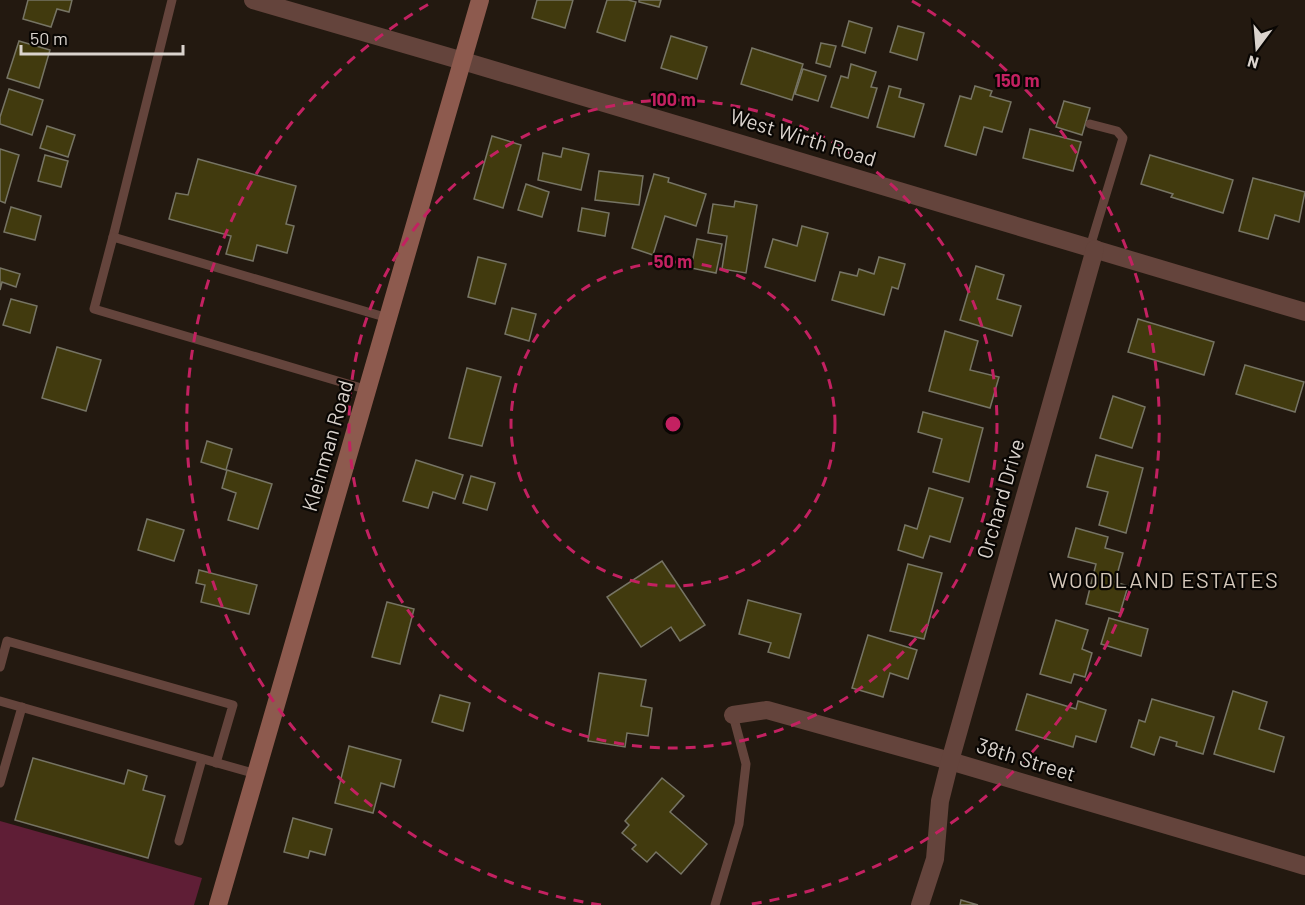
<svg xmlns="http://www.w3.org/2000/svg" width="1305" height="905" font-family="Barlow,sans-serif">
  <style>
    .green { fill: #5f1e36 }
    .building { fill: #413a0e; stroke: #767464; stroke-width: 1.5 }
    .lines { fill: none; stroke-linecap: round; stroke-linejoin: round }
    .lane { stroke: #64443c; stroke-width: 9 }
    .street { stroke: #64443c; stroke-width: 18 }
    .secondary { stroke: #8d5a4e; stroke-width: 18 }
    .ring { fill: none; stroke: #c32161; stroke-width: 3; stroke-dasharray: 10 8 }
    .labels { text-anchor: middle; stroke-width: 4.5; stroke-linejoin: round; paint-order: stroke }
    .street-label { font-size: 21px; fill: #dad3cd; stroke: #090603 }
    .neighbourhood-label { font-size: 22px; letter-spacing: 1.5px; fill: #d4c7ba; stroke: #090603 }
    .centre { fill: #c32161; stroke: #090603; stroke-width: 3 }
    .ring-label { font-size: 18px; text-anchor: middle; font-weight: bold; fill: #c32161; stroke: #090603; stroke-width: 4.5; stroke-linejoin: round; paint-order: stroke }
  </style>
  <rect width="100%" height="100%" fill="#231910"/>
  <polygon class="green" points="0,821 202,878 194,905 0,905"/>
  <g class="building">
    <polygon points="28,0 72,0 69,12 57,9 51,27 23,19"/>
    <polygon points="537,0 573,0 565,28 532,18"/>
    <polygon points="607,0 628,0 636,2 625,41 597,32"/>
    <polygon points="639,0 661,0 659,7 639,2"/>
    <polygon points="849,21 872,28 865,53 842,46"/>
    <polygon points="898,26 924,33 917,60 890,52"/>
    <polygon points="671,36 707,47 697,79 661,68"/>
    <polygon points="19,41 50,50 39,88 7,78"/>
    <polygon points="821,43 836,46 830,67 816,63"/>
    <polygon points="752,48 803,64 792,100 741,84"/>
    <polygon points="851,64 876,72 871,87 877,88 868,118 831,107 841,76 848,78"/>
    <polygon points="803,69 826,76 818,101 795,94"/>
    <polygon points="889,86 901,89 899,97 924,104 914,137 877,127"/>
    <polygon points="975,86 992,91 990,96 1011,102 1002,132 984,127 976,155 945,146 960,96 971,99"/>
    <polygon points="9,89 43,100 32,135 0,124 0,117"/>
    <polygon points="1064,101 1090,108 1082,135 1056,127"/>
    <polygon points="47,126 75,135 68,157 40,148"/>
    <polygon points="1030,129 1081,142 1073,171 1023,158"/>
    <polygon points="492,136 521,145 503,208 474,199"/>
    <polygon points="563,148 589,154 581,190 538,180 543,153 561,157"/>
    <polygon points="0,149 19,155 5,203 0,201"/>
    <polygon points="45,155 68,161 61,187 38,181"/>
    <polygon points="1150,155 1233,180 1223,213 1171,197 1173,194 1141,184"/>
    <polygon points="198,159 296,186 286,224 294,226 287,253 257,245 253,261 226,254 231,236 169,219 176,193 188,195"/>
    <polygon points="599,171 643,176 639,205 595,200"/>
    <polygon points="654,174 669,178 668,182 706,194 696,226 665,216 653,255 632,248"/>
    <polygon points="1253,178 1305,192 1299,222 1275,215 1268,239 1239,231"/>
    <polygon points="526,184 549,192 542,217 518,210"/>
    <polygon points="735,201 757,205 746,273 722,269 727,236 708,233 713,204 734,207"/>
    <polygon points="11,207 41,216 35,240 4,232"/>
    <polygon points="582,208 609,213 605,236 578,231"/>
    <polygon points="802,226 828,233 815,281 765,267 773,239 797,246"/>
    <polygon points="697,239 722,244 716,273 691,268"/>
    <polygon points="478,257 506,264 495,304 468,297"/>
    <polygon points="879,257 905,264 898,289 892,287 884,315 832,300 840,272 857,276 859,269 874,274"/>
    <polygon points="976,266 1004,275 997,299 1021,306 1012,336 960,320"/>
    <polygon points="0,268 20,274 16,287 2,282 0,290"/>
    <polygon points="11,299 37,306 30,333 3,325"/>
    <polygon points="512,308 536,314 529,341 505,334"/>
    <polygon points="1138,319 1214,342 1204,375 1128,352"/>
    <polygon points="945,331 978,341 970,370 999,377 990,408 929,391"/>
    <polygon points="57,347 101,360 86,411 42,398"/>
    <polygon points="1245,365 1304,382 1295,412 1236,394"/>
    <polygon points="467,368 501,377 482,446 449,438"/>
    <polygon points="1113,396 1145,407 1132,448 1100,438"/>
    <polygon points="923,412 983,428 969,482 933,472 942,439 918,432"/>
    <polygon points="207,441 232,449 226,470 201,462"/>
    <polygon points="1096,455 1143,468 1126,533 1099,525 1108,492 1087,487"/>
    <polygon points="416,460 463,475 455,499 433,492 428,508 403,501"/>
    <polygon points="227,470 272,484 258,529 228,520 236,493 222,488"/>
    <polygon points="471,476 495,483 487,510 463,503"/>
    <polygon points="929,488 963,498 950,542 930,536 923,558 898,550 905,525 917,529"/>
    <polygon points="147,519 184,530 174,561 138,550"/>
    <polygon points="1076,528 1108,537 1105,548 1123,553 1115,582 1128,586 1120,613 1086,604 1096,564 1068,557"/>
    <polygon points="662,561 705,625 680,641 671,627 641,647 607,597"/>
    <polygon points="908,564 942,573 924,639 890,631"/>
    <polygon points="199,570 257,585 249,614 201,602 205,585 196,583"/>
    <polygon points="748,600 801,614 789,658 768,652 771,643 739,634"/>
    <polygon points="387,602 414,609 400,664 372,657"/>
    <polygon points="1109,618 1148,629 1141,656 1101,644"/>
    <polygon points="1056,620 1088,630 1082,649 1092,653 1085,677 1074,674 1071,683 1040,674"/>
    <polygon points="868,635 917,650 908,679 890,673 883,697 852,688"/>
    <polygon points="599,673 646,680 641,706 652,708 648,736 627,733 625,747 588,741"/>
    <polygon points="1233,691 1267,702 1259,729 1284,737 1274,772 1214,754"/>
    <polygon points="1027,694 1076,709 1078,701 1106,710 1096,742 1076,736 1073,747 1016,730"/>
    <polygon points="440,695 470,703 463,731 432,722"/>
    <polygon points="1152,699 1214,717 1203,754 1176,746 1177,742 1160,737 1154,755 1131,747 1139,720 1145,722"/>
    <polygon points="349,746 401,760 394,787 381,783 373,813 335,803"/>
    <polygon points="33,758 124,784 128,770 147,776 143,790 165,796 148,858 15,820"/>
    <polygon points="662,778 684,796 670,812 707,844 681,874 656,852 647,862 632,849 636,845 622,833 629,825 625,821"/>
    <polygon points="293,818 332,829 325,855 310,851 308,858 284,852"/>
    <polygon points="961,900 978,905 960,905"/>
  </g>
  <g class="lines">
    <g class="lane">
      <polyline points="113,237 172,0"/>
      <polyline points="1090,247 1123,138 1117,131 1090,124"/>
      <polyline points="368,390 94,309 113,237 388,318"/>
      <polyline points="0,667 7,641 233,705 216,763"/>
      <polyline points="0,701 256,774"/>
      <polyline points="0,783 22,707"/>
      <polyline points="179,841 202,759"/>
      <polyline points="715,905 739,824 746,764 733,715"/>
    </g>
    <g class="street">
      <polyline points="253,0 463,61 1305,312"/>
      <polyline points="733,715 767,710 950,761 1305,866"/>
      <polyline points="920,905 935,859 940,801 950,761 1095,249"/>
    </g>
    <polyline class="secondary" points="218,905 480,0"/>
  </g>
  <g class="ring">
    <circle cx="673" cy="424" r="162"/>
    <circle cx="673" cy="424" r="324"/>
    <path d="M601 905A486 486 0 0 1 434 1M912 1A486 486 0 0 1 745 905"/>
  </g>
  <g class="labels">
    <g class="street-label">
      <text transform="translate(803 138) rotate(17)" y="7">West Wirth Road</text>
      <text transform="translate(328 446) rotate(-74)" y="7">Kleinman Road</text>
      <text transform="translate(1001 499) rotate(-74)" y="7">Orchard Drive</text>
      <text transform="translate(1026 760) rotate(17)" y="7">38th Street</text>
    </g>
    <g class="neighbourhood-label">
      <text x="1164" y="588">WOODLAND ESTATES</text>
    </g>
  </g>
  <circle cx="673" cy="424" r="9" class="centre"/>
  <g class="ring-label">
    <text x="1017" y="87">150 m</text>
    <text x="673" y="106">100 m</text>
    <text x="673" y="268">50 m</text>
  </g>
  <g transform="translate(1257 48) rotate(196)" stroke="#090603" stroke-width="4.5" paint-order="stroke">
  <path d="M0-4.5L10 22L0 15L-10 22Z" fill="#dad3cd"/>
  <text y="-9" font-size="16" font-weight="bold" text-anchor="middle" fill="#dad3cd">N</text>
  </g>
  <path d="M21 45v9h162v-9" fill="none" stroke="#dad3cd" stroke-width="3"/>
  <text x="30" y="45" font-size="18" fill="#dad3cd" stroke="#090603" stroke-width="4.5" paint-order="stroke">50 m</text>
</svg>
